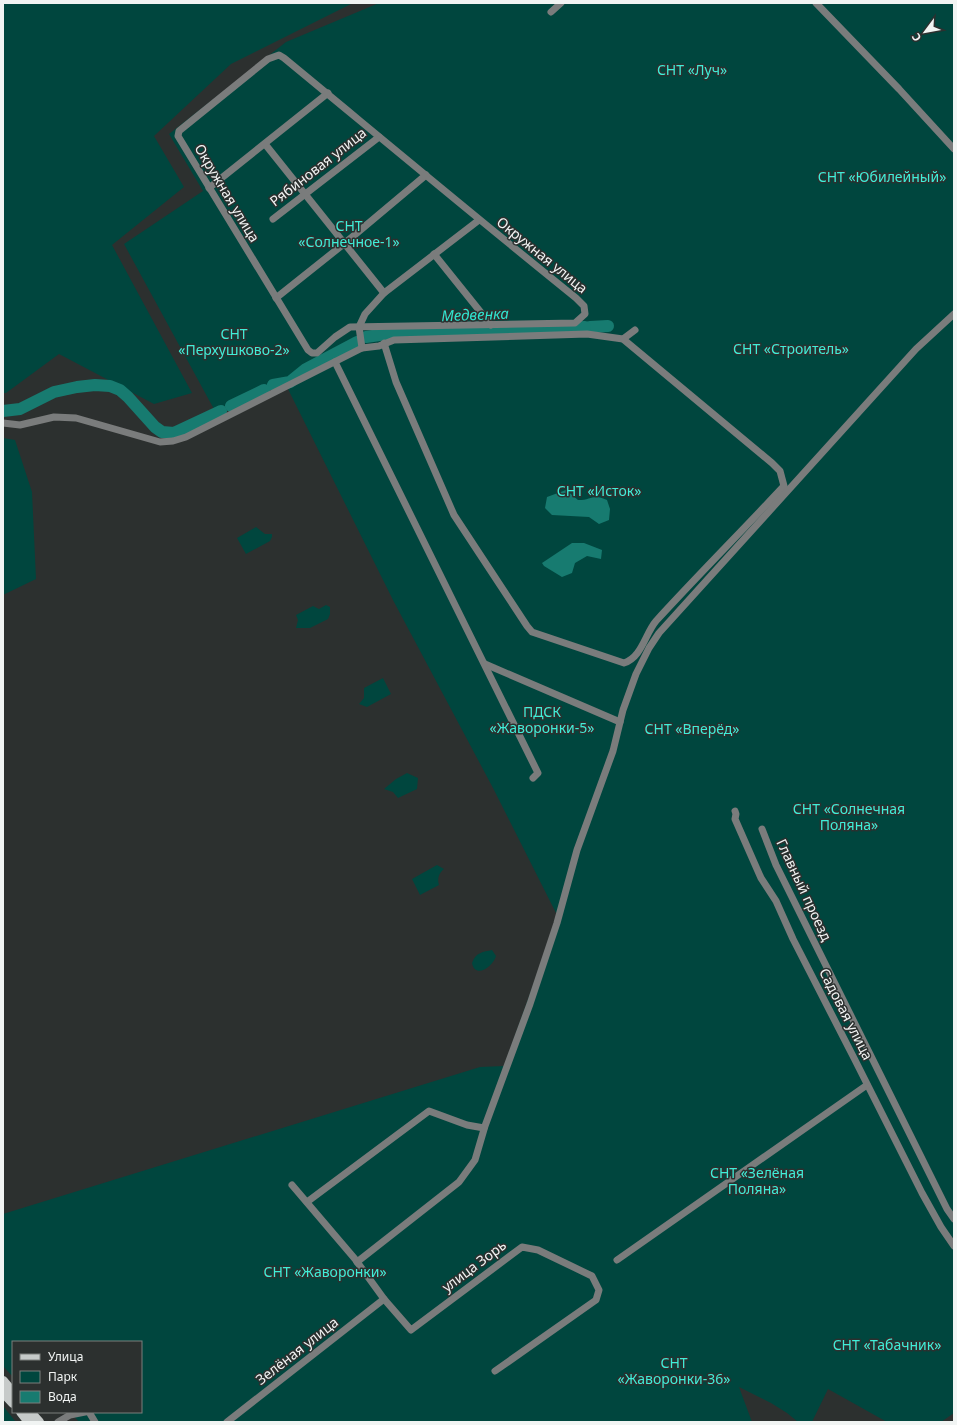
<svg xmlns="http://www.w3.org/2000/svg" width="957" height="1425" font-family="'Noto Sans',sans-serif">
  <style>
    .green { fill: #00463e }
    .water { fill: #177b70 }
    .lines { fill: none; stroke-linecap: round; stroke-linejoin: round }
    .river { stroke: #177b70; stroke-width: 12 }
    .street { stroke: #7a7c7c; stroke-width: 7 }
    .primary { stroke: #c6cac9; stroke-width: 10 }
    .labels { text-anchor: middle; stroke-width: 3; stroke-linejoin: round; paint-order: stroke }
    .park-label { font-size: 14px; fill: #3feed8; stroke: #2c302f }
    .street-label { font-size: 14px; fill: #f1f4f3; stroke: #2c302f }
    .water-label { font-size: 15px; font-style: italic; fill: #30e5d0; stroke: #2c302f }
  </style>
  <rect width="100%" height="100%" fill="#2c302f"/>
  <g class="green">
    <polygon points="3,3 353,3 231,64 154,136 184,187 112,245 192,393 154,404 59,354 6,393 3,393"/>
    <polygon points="379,3 954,3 954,1239 942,1228 947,1242 954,1250 954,1413 941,1422 887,1422 828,1389 812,1422 798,1422 787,1413 771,1403 739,1387 752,1422 79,1422 70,1412 141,1412 141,1342 13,1342 13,1377 3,1366 3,1214 480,1067 504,1066 545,952 557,915 493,788 394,602 283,379 215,411 124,244 203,191 169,134 286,42"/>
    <polygon points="3,438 15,440 32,492 36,579 3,595"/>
    <polygon points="256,527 265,534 272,534 272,537 270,541 246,554 237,538"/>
    <polygon points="326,605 330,607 330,614 328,619 310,628 296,628 298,620 296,615 313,606 319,609"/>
    <polygon points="383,678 391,694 367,707 359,704 364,698 364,688"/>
    <polygon points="407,773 418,778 417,789 398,798 393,792 384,789 396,779"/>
    <path d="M 437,865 L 444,869 C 439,873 437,878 439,885 L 420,895 L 412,879 Z"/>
    <path d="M 492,950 L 496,956 C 493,967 475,979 472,963 C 476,952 483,952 492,950 Z"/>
    <polygon points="3,1406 15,1421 15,1422 3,1422"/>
  </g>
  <g class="water">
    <path d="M 566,490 L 578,500 C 592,500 593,493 607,500 L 610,509 L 609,520 L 599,524 L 589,517 L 552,515 L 545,508 L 547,497 Z"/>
    <polygon points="572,543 584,543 602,550 601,559 587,556 575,563 572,573 562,577 544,566 542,563"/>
  </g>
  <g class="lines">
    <g class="river">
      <polyline points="590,327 608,326"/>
      <polyline points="366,337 393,333 585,327"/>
      <polyline points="273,385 290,382 306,369 357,342"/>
      <polyline points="231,406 264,390"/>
      <polyline points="3,411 20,409 54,392 77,387 95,385 110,386 120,390 128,397 155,427 162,432 174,433 221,411"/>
    </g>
    <g class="street">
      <polyline points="816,3 899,89 954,149"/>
      <polyline points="551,12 561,3"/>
      <path d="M 279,55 L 284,58 C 381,138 478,219 576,298 L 584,306 L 585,314 L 575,323 L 350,327 L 335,337 L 317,353 L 312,353 L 308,350 L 178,136 L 179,131 L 268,59 Z"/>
      <polyline points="265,144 384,293"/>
      <polyline points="209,188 328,93"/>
      <polyline points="273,219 379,137"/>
      <polyline points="434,254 491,325"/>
      <polyline points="276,298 345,243 426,175"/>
      <polyline points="623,339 635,330"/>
      <polyline points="362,348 359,327 365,314 384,293 479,220"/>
      <polyline points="335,362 538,773 533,778"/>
      <path d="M 3,423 L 20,425 L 54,417 L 76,418 L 160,442 L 173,441 L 186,437 L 362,348 L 379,346 L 394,340 L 587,334 L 623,339 L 772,463 L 780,471 L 784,486 C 742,531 698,575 656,621 C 645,634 642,657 624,663 L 532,632 L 527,626 L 454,515 L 396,382 L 384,343"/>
      <polyline points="485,664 620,722"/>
      <polyline points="735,811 736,814 735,819 761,878 776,901 793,939 855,1060 922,1193 941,1227 954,1246"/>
      <polyline points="762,829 776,865 947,1209 954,1219"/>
      <polyline points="292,1185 355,1259 384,1299 411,1330 522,1247 538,1250 592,1276 599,1290 596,1300 495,1371"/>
      <polyline points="307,1202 429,1111 467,1125 484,1128"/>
      <polyline points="617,1260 867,1085"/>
      <polyline points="357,1262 459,1182 475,1160 485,1126 530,1004 557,923 577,850 613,751 623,710 636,674 649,648 659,633 916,349 954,314"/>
      <polyline points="89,1412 95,1422"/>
      <polyline points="58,1422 70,1415 85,1412"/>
      <polyline points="227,1422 384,1299"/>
    </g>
    <g class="primary">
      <polyline points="3,1381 13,1393"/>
      <polyline points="3,1392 13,1403"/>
      <polyline points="21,1412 29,1422"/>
      <polyline points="30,1412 39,1422"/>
    </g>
  </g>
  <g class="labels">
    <g class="park-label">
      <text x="692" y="75">СНТ «Луч»</text>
      <text x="882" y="182">СНТ «Юбилейный»</text>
      <text x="349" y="231">СНТ<tspan x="349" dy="16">«Солнечное-1»</tspan></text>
      <text x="234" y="339">СНТ<tspan x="234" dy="16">«Перхушково-2»</tspan></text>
      <text x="791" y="354">СНТ «Строитель»</text>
      <text x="599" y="496">СНТ «Исток»</text>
      <text x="542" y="717">ПДСК<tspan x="542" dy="16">«Жаворонки-5»</tspan></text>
      <text x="692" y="734">СНТ «Вперёд»</text>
      <text x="849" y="814">СНТ «Солнечная<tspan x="849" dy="16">Поляна»</tspan></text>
      <text x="757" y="1178">СНТ «Зелёная<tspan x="757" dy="16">Поляна»</tspan></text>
      <text x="325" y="1277">СНТ «Жаворонки»</text>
      <text x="887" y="1350">СНТ «Табачник»</text>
      <text x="674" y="1368">СНТ<tspan x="674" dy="16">«Жаворонки-36»</tspan></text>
    </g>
    <g class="street-label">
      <text transform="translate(318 167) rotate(-38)" y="5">Рябиновая улица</text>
      <text transform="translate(227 193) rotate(59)" y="5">Окружная улица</text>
      <text transform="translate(542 255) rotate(39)" y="5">Окружная улица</text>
      <text transform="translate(804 890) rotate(65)" y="5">Главный проезд</text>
      <text transform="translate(846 1014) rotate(63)" y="5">Садовая улица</text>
      <text transform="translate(474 1266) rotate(-37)" y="5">улица Зорь</text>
      <text transform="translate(297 1351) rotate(-38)" y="5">Зелёная улица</text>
    </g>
    <g class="water-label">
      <text transform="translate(475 315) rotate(-2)" y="5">Медвенка</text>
    </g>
  </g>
  <rect width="957" height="1425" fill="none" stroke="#f1f4f3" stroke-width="8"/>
  <rect x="12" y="1341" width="130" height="72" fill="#2c302f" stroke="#7b7e7d"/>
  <rect x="20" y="1354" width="20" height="6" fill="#c6cac9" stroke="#7b7e7d"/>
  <text x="48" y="1361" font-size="12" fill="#f1f4f3">Улица</text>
  <rect x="20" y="1371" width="20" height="12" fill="#00463e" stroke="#7b7e7d"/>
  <text x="48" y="1381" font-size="12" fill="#f1f4f3">Парк</text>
  <rect x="20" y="1391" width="20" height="12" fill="#177b70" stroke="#7b7e7d"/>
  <text x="48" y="1401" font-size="12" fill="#f1f4f3">Вода</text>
  <g transform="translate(925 32) rotate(238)" stroke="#2c302f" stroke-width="3" paint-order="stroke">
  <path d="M0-3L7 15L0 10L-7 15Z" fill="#f1f4f3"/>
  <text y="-6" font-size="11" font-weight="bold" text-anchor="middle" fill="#f1f4f3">С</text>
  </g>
</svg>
